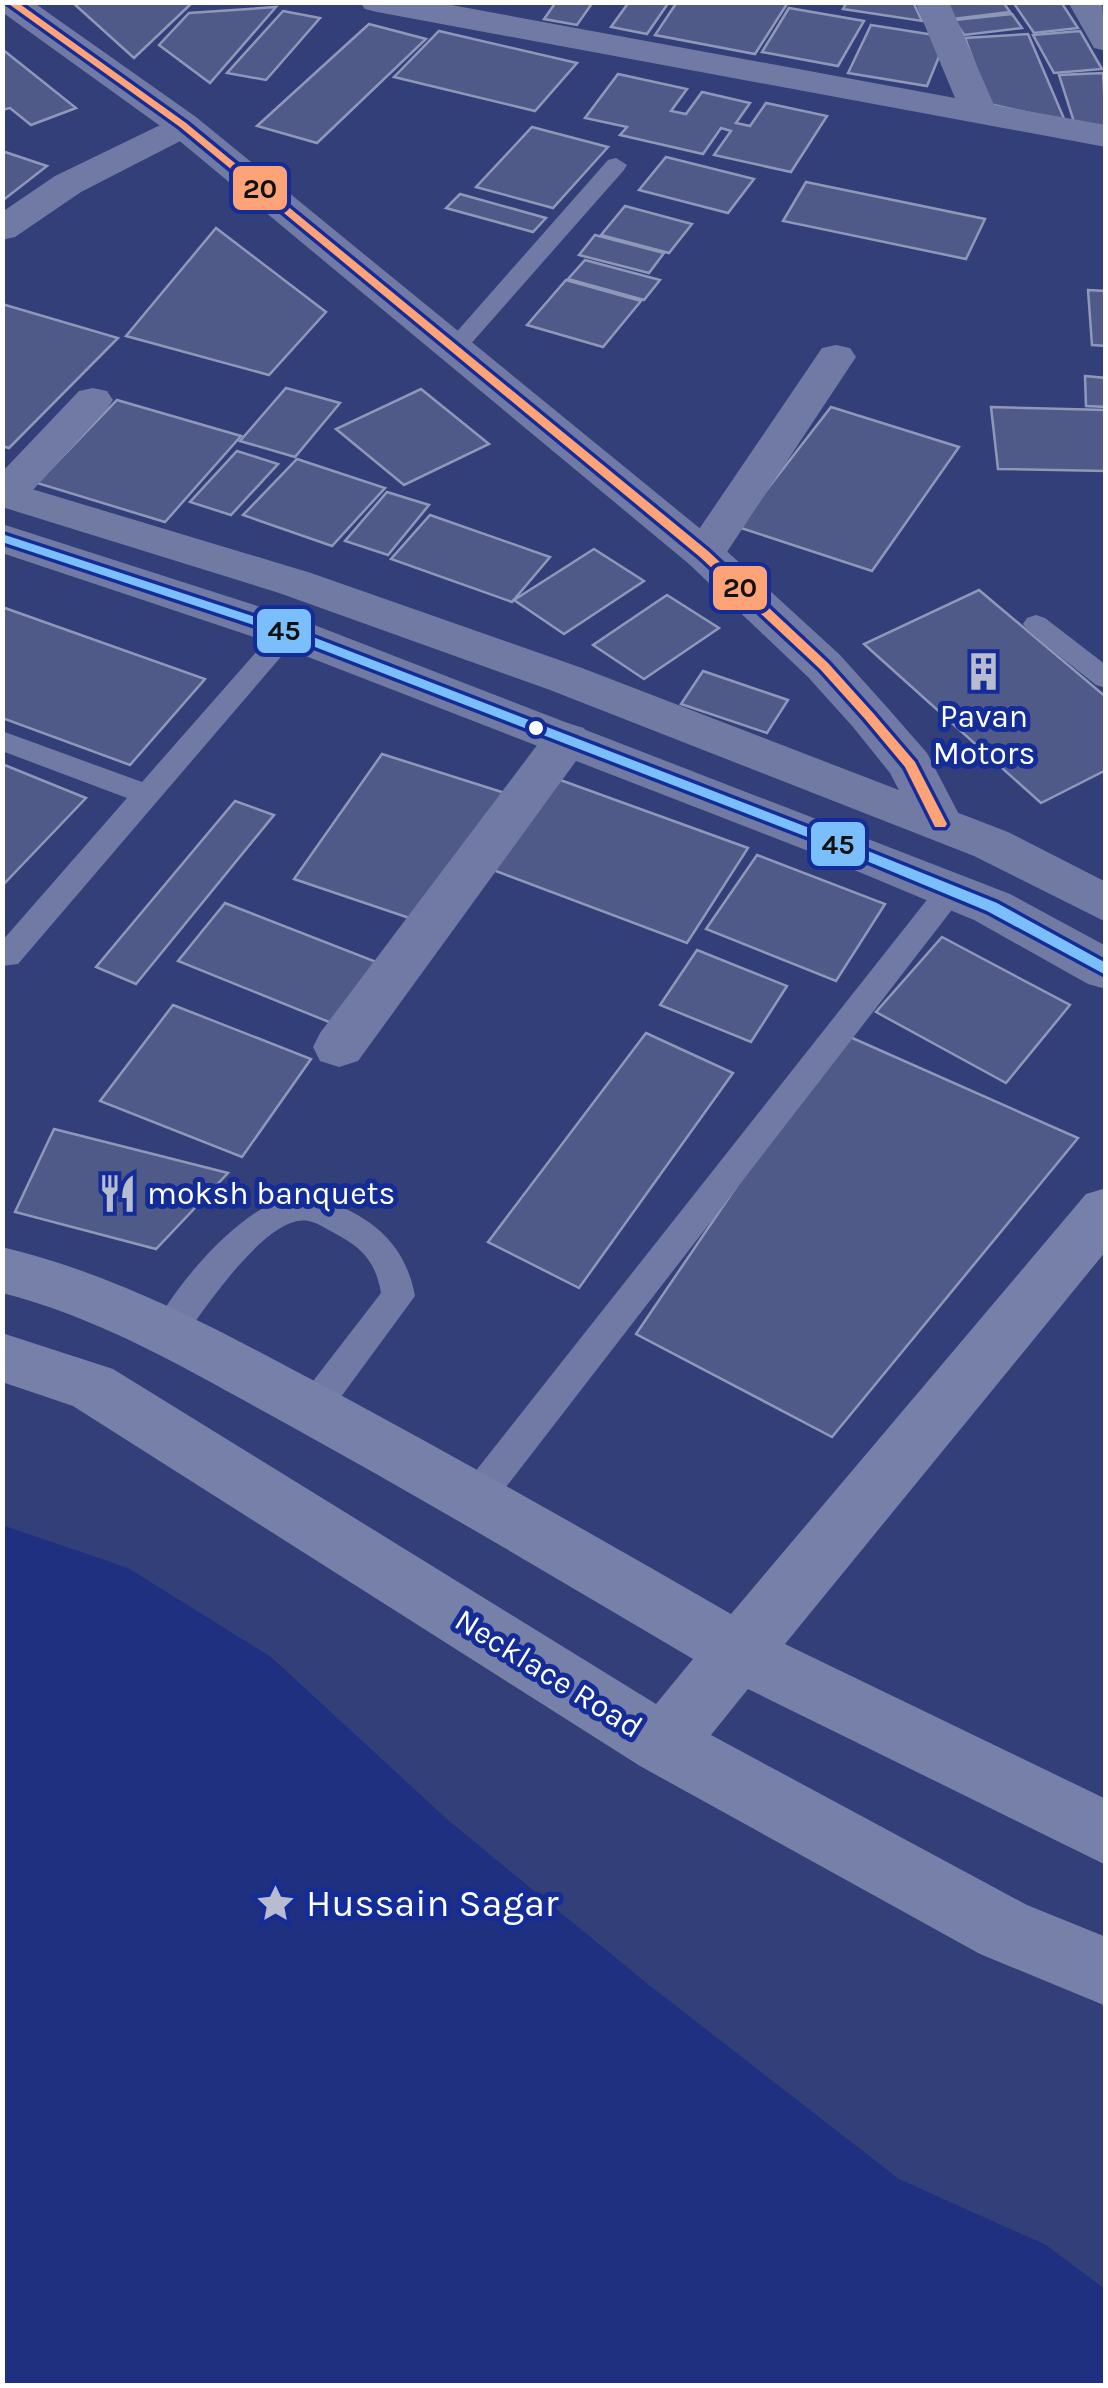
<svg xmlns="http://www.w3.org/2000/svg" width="1108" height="2388" font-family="Karla,sans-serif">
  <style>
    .water { fill: #203080 }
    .building { fill: #4f5a88; stroke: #9098b9; stroke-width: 2.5 }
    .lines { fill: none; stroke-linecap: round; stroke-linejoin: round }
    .service { fill: #717aa4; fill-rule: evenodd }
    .minor { fill: #717aa4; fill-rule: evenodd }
    .tertiary { fill: #717aa4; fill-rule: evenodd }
    .secondary { fill: #7780a8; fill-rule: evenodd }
    .primary { fill: #6f79a2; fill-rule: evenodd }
    .trunk { fill: #707aa2; fill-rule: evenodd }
    .bus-1-casing { stroke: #142c97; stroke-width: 7 }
    .bus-2-casing { stroke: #142c97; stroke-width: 7 }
    .bus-1 { fill: #fea277; fill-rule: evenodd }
    .bus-2 { fill: #7abffc; fill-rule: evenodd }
    .bus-dot { fill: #fff; stroke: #142c97; stroke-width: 4 }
    .labels { text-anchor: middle; stroke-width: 10; stroke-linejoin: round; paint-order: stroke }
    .poi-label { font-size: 32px; fill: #fff; stroke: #142c97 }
    .street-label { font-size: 32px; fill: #fff; stroke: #142c97 }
    .near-poi-label { font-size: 38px; fill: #fff; stroke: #142c97; text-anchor: start }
    .line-badge { stroke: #142c97; stroke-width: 4 }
    .pale-badge-label { font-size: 28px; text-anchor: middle; font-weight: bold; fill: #111 }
  </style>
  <rect width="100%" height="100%" fill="#323f79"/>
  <polygon class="water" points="2,1525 128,1568 271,1657 449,1821 649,1985 899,2179 1046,2245 1105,2289 1105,2385 3,2385"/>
  <g class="building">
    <polygon points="72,2 193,2 134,58"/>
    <polygon points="556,2 593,2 577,25 544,19"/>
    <polygon points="629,2 669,2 647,34 611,27"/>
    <polygon points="677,2 780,2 787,4 755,54 655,35"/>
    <polygon points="847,2 913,2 922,21 843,9"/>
    <polygon points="942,2 1003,2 1010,12 953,19"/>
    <polygon points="1013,2 1061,2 1078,28 1034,33"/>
    <polygon points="276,7 210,83 159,45 189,13"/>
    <polygon points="789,8 864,21 838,66 762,52"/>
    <polygon points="283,11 320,18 266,80 227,73"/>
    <polygon points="1012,14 1022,28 964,35 954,20"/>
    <polygon points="369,24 426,39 317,143 257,126"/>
    <polygon points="871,25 947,37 927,86 848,73"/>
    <polygon points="439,31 577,63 535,111 394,77"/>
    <polygon points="1080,31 1102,69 1054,73 1033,35"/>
    <polygon points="1028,34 1065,121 989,104 965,38"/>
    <polygon points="2,49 76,108 31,125 10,108 2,110"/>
    <polygon points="1103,73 1106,127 1074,122 1059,75"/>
    <polygon points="618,74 687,89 671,111 686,114 702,92 750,103 736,123 750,126 766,103 827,116 791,172 714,155 731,131 721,128 703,154 620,135 627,127 585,118"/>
    <polygon points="532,127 608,147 553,208 476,187"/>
    <polygon points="2,151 47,166 2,201"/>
    <polygon points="666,157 754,179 728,213 639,190"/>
    <polygon points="806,182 985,219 966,259 783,221"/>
    <polygon points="460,194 546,218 533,232 446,208"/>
    <polygon points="625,206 692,224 669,253 601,235"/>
    <polygon points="216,228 326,312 269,375 126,336"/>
    <polygon points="595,235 664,253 649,273 579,255"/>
    <polygon points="585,260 660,280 644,300 568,279"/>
    <polygon points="566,280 641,301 603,347 527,325"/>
    <polygon points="1088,290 1106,291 1106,346 1092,345"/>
    <polygon points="2,304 118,338 9,448 2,446"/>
    <polygon points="1085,376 1106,378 1106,407 1086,406"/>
    <polygon points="286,388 340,403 295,457 240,441"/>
    <polygon points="421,389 489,444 404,485 336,429"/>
    <polygon points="117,400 241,436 165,522 37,483"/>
    <polygon points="831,407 959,447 872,571 738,527"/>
    <polygon points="991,407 1106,410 1106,471 998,469"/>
    <polygon points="237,451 278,464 231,515 190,502"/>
    <polygon points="297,459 385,488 332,546 243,515"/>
    <polygon points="387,492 429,505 388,555 345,541"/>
    <polygon points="430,515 550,557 512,602 391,559"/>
    <polygon points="594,549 644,581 564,634 514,600"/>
    <polygon points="979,590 1106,697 1106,770 1041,803 864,644"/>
    <polygon points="667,595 719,628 644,679 593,645"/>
    <polygon points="2,607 205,679 130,765 2,718"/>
    <polygon points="703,671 788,700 767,733 681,704"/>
    <polygon points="382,754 508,794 424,923 294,879"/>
    <polygon points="2,764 86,798 2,886"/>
    <polygon points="552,777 748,848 687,943 485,867"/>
    <polygon points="235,801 274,815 136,984 96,967"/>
    <polygon points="757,855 885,904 836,981 706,929"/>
    <polygon points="225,903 379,963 334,1024 178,961"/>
    <polygon points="942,937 1070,1005 1006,1083 876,1012"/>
    <polygon points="697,950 787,986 751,1042 660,1005"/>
    <polygon points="173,1005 311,1059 242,1157 100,1101"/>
    <polygon points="646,1033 733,1073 579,1288 488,1242"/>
    <polygon points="841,1033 1078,1138 832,1437 636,1334"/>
    <polygon points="54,1129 228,1173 156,1249 15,1212"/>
  </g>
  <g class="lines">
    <g class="service">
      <polygon points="616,158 627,165 624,170 461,355 445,355 441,350 445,345 608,160"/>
      <polygon points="1036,615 1045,618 1106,665 1106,688 1096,685 1027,630 1023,624 1027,618"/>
      <polygon points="288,623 297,626 301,632 297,638 18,964 2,966 2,941 127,798 2,751 2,731 142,782 279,626"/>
      <polygon points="951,879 961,882 966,890 961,898 489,1509 476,1514 463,1509 458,1498 463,1487 941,882"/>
      <path d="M 311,1195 C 365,1213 404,1237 415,1296 L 324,1420 L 312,1424 L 300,1420 L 295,1409 L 300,1398 L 381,1293 C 376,1263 363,1248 336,1234 C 328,1230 317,1222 308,1221 C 267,1213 203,1312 181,1341 L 169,1345 L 157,1341 L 152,1331 C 175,1284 254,1188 311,1195 Z"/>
    </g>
    <g class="minor">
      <polygon points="360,2 435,2 955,98 915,2 949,2 994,105 1106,125 1106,147 377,12 365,9"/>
      <polygon points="183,114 196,117 201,125 196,133 81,192 15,237 2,240 2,212 55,176"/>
      <polygon points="836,345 850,348 856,357 719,564 704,568 689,564 682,554 689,544 822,348"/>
      <polygon points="93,388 107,391 113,400 107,409 21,503 2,506 2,472 79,391"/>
      <polygon points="567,723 584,728 590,739 584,750 358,1061 339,1067 320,1061 313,1047 320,1033 550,728"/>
    </g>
    <polygon class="tertiary" points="2,2 33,2 196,117 719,544 840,655 885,705 927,753 964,824 957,836 940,841 923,836 890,773 853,727 808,677 689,564 170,133 2,12"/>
    <path class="secondary" d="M 1106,1188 L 1106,1251 L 785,1644 L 1106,1799 L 1106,1865 L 748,1689 L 711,1735 L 1027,1905 L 1106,1937 L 1106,2006 L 980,1954 L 640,1766 L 73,1406 L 2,1382 L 2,1333 L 113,1369 L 656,1704 L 693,1659 C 558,1579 423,1499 285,1423 C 193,1373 105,1319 2,1293 L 2,1247 C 126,1277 223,1333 335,1392 C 468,1464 600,1538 731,1614 L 1086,1194 Z"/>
    <polygon class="primary" points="1068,2 1102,2 1106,51 1094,48"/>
    <g class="trunk">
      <polygon points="2,480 311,573 582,668 1008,832 1106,882 1106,922 974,856 550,690 279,593 2,507"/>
      <polygon points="2,524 304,621 1010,894 1106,946 1106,989 1088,984 974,920 816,854 272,643 2,553"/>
    </g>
    <defs>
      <polygon id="bus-1" points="6,2 17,2 186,123 708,551 828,663 873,713 915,762 947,824 945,827 935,827 905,767 865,719 820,669 700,557 180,127"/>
      <polygon id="bus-2" points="2,534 292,629 838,839 997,903 1106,963 1106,975 987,911 828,845 284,635 2,542"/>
    </defs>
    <use href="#bus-1" class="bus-1-casing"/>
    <use href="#bus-2" class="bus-2-casing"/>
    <use href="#bus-1" class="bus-1"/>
    <use href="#bus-2" class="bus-2"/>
  </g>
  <defs>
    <symbol id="building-bare" viewBox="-9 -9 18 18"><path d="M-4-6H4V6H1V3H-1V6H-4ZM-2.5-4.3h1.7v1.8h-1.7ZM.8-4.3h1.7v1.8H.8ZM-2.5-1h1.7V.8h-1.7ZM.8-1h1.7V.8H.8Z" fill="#b7bcd0" stroke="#142c97" stroke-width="2.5" paint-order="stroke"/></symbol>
    <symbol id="restaurant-bare" viewBox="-9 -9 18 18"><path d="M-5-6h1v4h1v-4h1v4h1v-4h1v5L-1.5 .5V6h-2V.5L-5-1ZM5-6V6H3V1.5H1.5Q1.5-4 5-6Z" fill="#b7bcd0" stroke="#142c97" stroke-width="2.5" paint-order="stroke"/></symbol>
    <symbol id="sight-bare" viewBox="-9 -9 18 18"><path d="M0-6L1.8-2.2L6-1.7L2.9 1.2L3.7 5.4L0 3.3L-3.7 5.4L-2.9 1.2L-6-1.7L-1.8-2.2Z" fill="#b7bcd0" stroke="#142c97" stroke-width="2.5" paint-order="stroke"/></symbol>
  </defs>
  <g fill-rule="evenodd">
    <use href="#building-bare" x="956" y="644" width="55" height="55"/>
    <use href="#restaurant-bare" x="90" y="1166" width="55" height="55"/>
    <use href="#sight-bare" x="248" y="1876" width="55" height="55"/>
  </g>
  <circle class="bus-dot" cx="536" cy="728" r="9"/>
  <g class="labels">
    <g class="poi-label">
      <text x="984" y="727">Pavan<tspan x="984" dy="37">Motors</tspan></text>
      <text x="147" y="1204" text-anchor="start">moksh banquets</text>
    </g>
    <g class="street-label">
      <text transform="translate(549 1673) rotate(32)" y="11">Necklace Road</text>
    </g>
    <g class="near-poi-label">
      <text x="306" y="1916">Hussain Sagar</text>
    </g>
  </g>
  <g class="line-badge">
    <rect x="231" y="164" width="58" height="48" rx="10" fill="#fea277"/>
    <rect x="711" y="564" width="58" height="48" rx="10" fill="#fea277"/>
    <rect x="255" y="607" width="58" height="48" rx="10" fill="#7abffc"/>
    <rect x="809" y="820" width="58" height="48" rx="10" fill="#7abffc"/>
  </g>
  <g class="pale-badge-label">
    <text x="260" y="198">20</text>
    <text x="740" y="597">20</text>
    <text x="284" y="640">45</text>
    <text x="838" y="854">45</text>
  </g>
  <rect width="1108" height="2388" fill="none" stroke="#ffffff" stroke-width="10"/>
</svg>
